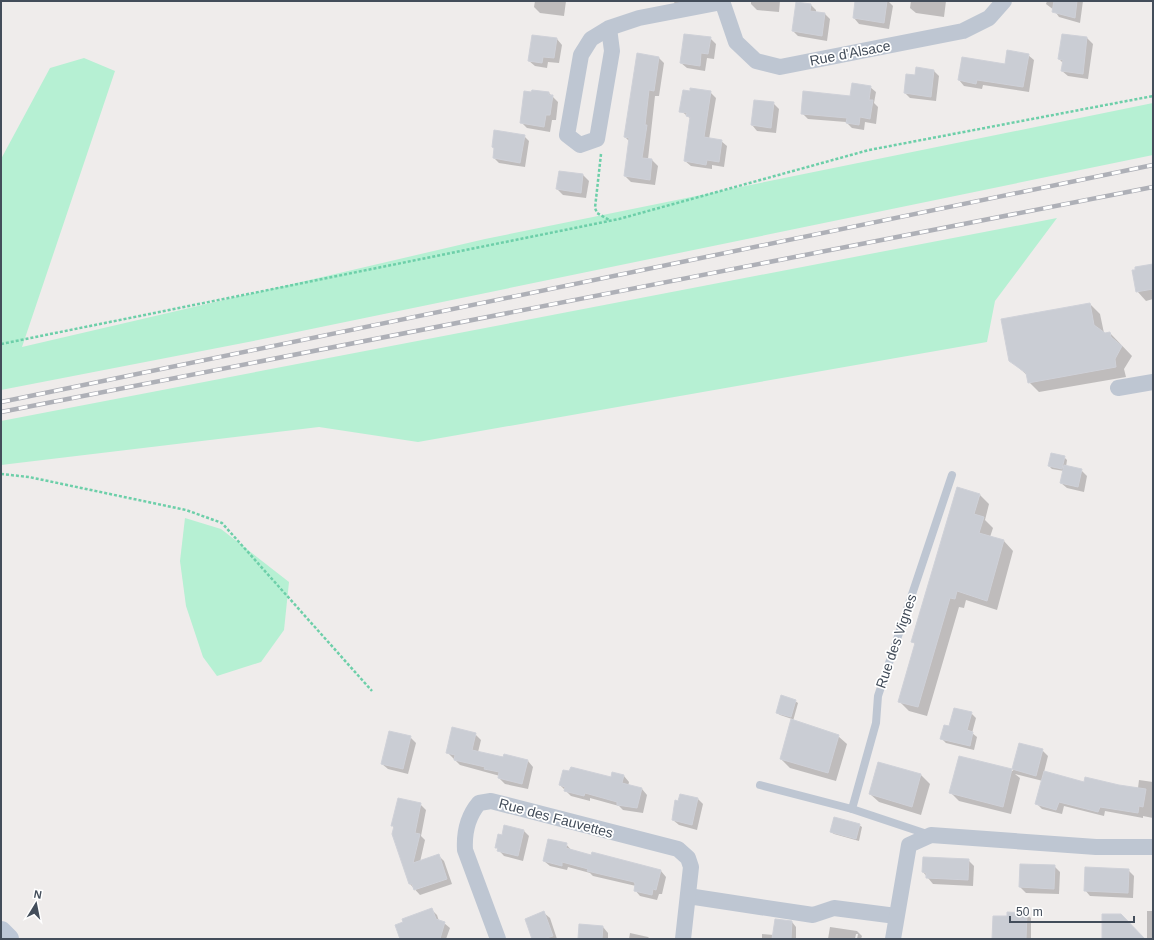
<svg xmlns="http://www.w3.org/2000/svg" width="1154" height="940" font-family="Arial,sans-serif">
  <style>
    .green { fill: #b6f0d3 }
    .shadow { fill: #0003 }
    .building { fill: #cacdd4; stroke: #cfd1d8 }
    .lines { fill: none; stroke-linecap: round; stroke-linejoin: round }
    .path { stroke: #6dcfa9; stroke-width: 2.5; stroke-dasharray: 3 2; stroke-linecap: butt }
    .lane { stroke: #bec6d2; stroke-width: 8 }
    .street { stroke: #bec6d2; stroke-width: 16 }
    .secondary { stroke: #bdc7d6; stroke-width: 22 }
    .rail-casing { stroke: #aeb0b7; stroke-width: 4.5 }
    .rail { stroke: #fff; stroke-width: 3; stroke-dasharray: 9; stroke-linecap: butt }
    .labels { text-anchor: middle; stroke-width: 3.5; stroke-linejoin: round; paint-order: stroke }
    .street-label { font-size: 14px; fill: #434d5a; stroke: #fff }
  </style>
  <rect width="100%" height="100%" fill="#efeceb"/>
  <g class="green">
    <polygon points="84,58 115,71 22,347 485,239 1153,103 1153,155 258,340 1,390 1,159 50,68"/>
    <polygon points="1057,218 995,301 987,342 418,442 319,427 1,465 1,421"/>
    <polygon points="185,518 221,529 289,582 284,630 261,662 217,676 203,657 186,606 180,561"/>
  </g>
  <g class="shadow">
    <polygon points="535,1 566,1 564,16 540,13 534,7"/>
    <polygon points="673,1 690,1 678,7"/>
    <polygon points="751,1 780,1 779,12 757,10 751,4"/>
    <polygon points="856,1 888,1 893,6 889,29 859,24 854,18"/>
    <polygon points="911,1 946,1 944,17 916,13 910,8"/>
    <polygon points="1047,1 1083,1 1080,23 1059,17 1054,10 1046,4"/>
    <polygon points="811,5 816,10 816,12 825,14 830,19 827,41 798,36 793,31"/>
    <polygon points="1063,35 1087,38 1093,44 1088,79 1068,76 1062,71 1063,63 1059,59"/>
    <polygon points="710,38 716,44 714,59 707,58 705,71 687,68 681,63"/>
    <polygon points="557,39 562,45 559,63 548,62 547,68 535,66 529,61"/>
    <polygon points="1028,55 1034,60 1029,92 983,85 982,89 964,86 959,80 962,58 1005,65"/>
    <polygon points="658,57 664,63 659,96 655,96 648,159 652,160 658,166 655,185 631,182 625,176 630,142 625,137"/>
    <polygon points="917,69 934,71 939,76 936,101 910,98 905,93 916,76"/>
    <polygon points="870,87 876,92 874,103 878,107 876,124 865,122 864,130 852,128 846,122 808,119 802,113 851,97"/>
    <polygon points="710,92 716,98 709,139 721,141 727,146 724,167 712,165 712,169 691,166 685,161 691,119 681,111"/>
    <polygon points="549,93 558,102 556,120 552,120 550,132 527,128 521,122"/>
    <polygon points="773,103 779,109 776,133 757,131 752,125"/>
    <polygon points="524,136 529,141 525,167 499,163 494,158 495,149 493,147"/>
    <polygon points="583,175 589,181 586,198 563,195 557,189"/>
    <polygon points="1153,265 1153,299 1146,301 1137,291"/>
    <polygon points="1090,304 1100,314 1104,333 1110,333 1132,356 1124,369 1126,377 1039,392 1029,382 1028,376 1010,360"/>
    <polygon points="1064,457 1067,460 1066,467 1081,470 1087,476 1084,492 1067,488 1061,483 1064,471 1052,469 1049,466"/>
    <polygon points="980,495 989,504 985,520 993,528 990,537 1004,541 1013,551 997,610 966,600 964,608 959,607 927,716 909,711 899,701 916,645 912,641"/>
    <polygon points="795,701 798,703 793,721 838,736 847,744 836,781 790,768 781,759 792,719 780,715 777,713"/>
    <polygon points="971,713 976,718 972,733 977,737 974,750 946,743 941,738 950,727"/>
    <polygon points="475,734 481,740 478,752 503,759 504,755 528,761 533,767 528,789 505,784 499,778 500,776 460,765 447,752"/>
    <polygon points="410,737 416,743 408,774 388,769 382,764"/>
    <polygon points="1020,744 1042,750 1048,756 1044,772 1085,783 1138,788 1139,780 1153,782 1153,818 1143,816 1143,818 1105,811 1104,816 1064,806 1062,814 1042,809 1037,804 1043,781 1015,774 1020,778 1011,814 959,801 951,793 959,757 1013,771"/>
    <polygon points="879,763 921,775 930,784 921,815 879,802 870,794"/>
    <polygon points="624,776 629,782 628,786 642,789 647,795 643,813 623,810 619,806 590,798 590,801 571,796 560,785"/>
    <polygon points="698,799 703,804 697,830 679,825 673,820"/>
    <polygon points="420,804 426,810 421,836 425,840 420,862 438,855 444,861 452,884 420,895 410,884 394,828 392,825"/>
    <polygon points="859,825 862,827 859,841 834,834 831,832"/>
    <polygon points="524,831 529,836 523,861 504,856 496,847 503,836"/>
    <polygon points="566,844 572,851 661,871 666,877 662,894 659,894 657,900 640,896 635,890 636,886 593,876 590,873 568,867 567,870 550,866 544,861"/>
    <polygon points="968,860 974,866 973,886 933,884 923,872"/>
    <polygon points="1054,866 1060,872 1059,894 1026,893 1020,887"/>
    <polygon points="1128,870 1134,876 1133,898 1090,896 1085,890"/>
    <polygon points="432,910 437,915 439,921 444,923 450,928 446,939 402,939"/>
    <polygon points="1147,911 1153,911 1153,939 1147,938"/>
    <polygon points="544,913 550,918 557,939 533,939"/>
    <polygon points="1026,914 1031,918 1031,939 993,939 1008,918"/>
    <polygon points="792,922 796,927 796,939 762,939 762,934 774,935"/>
    <polygon points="603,927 608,933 608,939 579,939"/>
    <polygon points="830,927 857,931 862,936 861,939 857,939 858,934 856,934 855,939 828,939"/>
    <polygon points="630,933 648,937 650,939 629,939"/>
  </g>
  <g class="building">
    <polygon points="855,1 887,1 884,23 853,18"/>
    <polygon points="1054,1 1077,1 1075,18 1052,12"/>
    <polygon points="796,2 811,4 810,11 825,13 822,36 792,31"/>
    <polygon points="684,34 711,37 708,54 701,53 700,66 680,63"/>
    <polygon points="1062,34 1087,37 1083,74 1061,71 1063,60 1058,59"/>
    <polygon points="532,35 557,38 554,58 543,57 542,63 528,61"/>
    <polygon points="1007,50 1029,54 1023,87 977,80 976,84 958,80 962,57 1005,64"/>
    <polygon points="637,53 659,57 654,91 649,90 645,125 647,125 642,158 652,159 650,180 624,176 629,138 624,137"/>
    <polygon points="916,67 934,70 931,97 904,93 906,74 915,75"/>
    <polygon points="852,83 871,86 869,100 873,100 870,119 860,117 859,125 846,123 847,118 801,114 803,91 850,96"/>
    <polygon points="690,88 711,91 704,137 722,140 719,162 707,160 706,165 684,161 690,117 686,116 687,113 679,112 683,90 690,91"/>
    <polygon points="532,90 549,92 549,95 553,95 550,115 546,115 544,127 520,123 524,91 531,92"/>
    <polygon points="754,100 774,102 771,128 751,125"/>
    <polygon points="494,130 525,135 520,163 493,158 494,148 492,147"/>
    <polygon points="559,171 583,174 581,193 556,189"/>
    <polygon points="1153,264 1153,289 1136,292 1132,270 1135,270 1135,267"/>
    <polygon points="1090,303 1094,325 1105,333 1110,332 1111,337 1122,346 1115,359 1116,367 1028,383 1026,373 1009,361 1001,319"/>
    <polygon points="1051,453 1065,456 1062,469 1048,466"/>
    <polygon points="1064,465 1082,469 1078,487 1060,483"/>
    <polygon points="957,487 980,494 974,514 984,517 979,533 1004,540 987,601 957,591 955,599 950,598 918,707 898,702 915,643 911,642"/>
    <polygon points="781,695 796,700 791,717 776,713"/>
    <polygon points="954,708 972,712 967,730 973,732 970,746 940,739 944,725 949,726"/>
    <polygon points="791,719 839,735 828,773 780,759"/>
    <polygon points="452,727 476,733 472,750 503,757 504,754 528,760 522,784 498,778 499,772 484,769 485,767 454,760 455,755 446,753"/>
    <polygon points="389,731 411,736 403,769 381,764"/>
    <polygon points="1019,743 1043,749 1036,776 1012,769"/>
    <polygon points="959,756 1012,769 1003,807 949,793"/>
    <polygon points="878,762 921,774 912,807 869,794"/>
    <polygon points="571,767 611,777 612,772 624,775 622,783 642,788 637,808 617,805 617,802 585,793 584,796 564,791 565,787 559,785 563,770 569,771"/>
    <polygon points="1044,771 1084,782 1085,777 1119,785 1146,789 1143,807 1139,806 1138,813 1100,807 1098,812 1059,802 1056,810 1035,804"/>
    <polygon points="680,794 698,798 692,825 672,820 675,800 678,801"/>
    <polygon points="398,798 421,803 415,833 420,834 413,863 439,854 447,879 414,890 412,884 409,884 392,834 394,826 391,826"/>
    <polygon points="834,817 860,824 856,839 830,832"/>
    <polygon points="504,825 524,830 518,856 497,851 498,848 495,848 498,834 502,835"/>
    <polygon points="548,839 567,843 566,848 591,855 592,852 661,870 656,890 653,889 652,895 634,891 635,884 634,882 587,871 588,869 562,862 562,866 543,861"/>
    <polygon points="923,857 969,859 968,880 926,878 926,873 922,872"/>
    <polygon points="1020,864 1055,865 1054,889 1019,887"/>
    <polygon points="1085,867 1129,869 1128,893 1084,891"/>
    <polygon points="432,908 436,919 445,922 440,939 400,939 395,925 403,922 402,919"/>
    <polygon points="544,911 553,936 543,939 532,939 525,919"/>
    <polygon points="1007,912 1027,913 1026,939 992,939 993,916 1007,916"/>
    <polygon points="1102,914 1121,914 1145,939 1102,939"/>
    <polygon points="775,919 792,921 791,939 772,939"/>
    <polygon points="579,924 603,926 602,939 578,939"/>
  </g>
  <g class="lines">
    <g class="path">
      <polyline points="601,154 595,208 597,213 609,220"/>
      <polyline points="1,344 619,219 869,150 1153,96"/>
      <polyline points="1,474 29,477 186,510 222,523 372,691"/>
    </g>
    <g class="lane">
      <polyline points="760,785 852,809 930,835"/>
      <polyline points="852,809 876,723 878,696 952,475"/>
    </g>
    <g class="street">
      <polyline points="722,1 736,42 756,61 780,67 963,31 989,18 1004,1"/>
      <polyline points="609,28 612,51 597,139 580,145 567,135 581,55 591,39 609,28 639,18 722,2"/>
      <polyline points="1118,388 1153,382"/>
      <polyline points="688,896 813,915 834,908 896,916"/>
      <path d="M 498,939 L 465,850 C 464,833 468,816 479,803 L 491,801 L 678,849 L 688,858 L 691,867 L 683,939"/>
      <polyline points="893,939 909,845 931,835 1096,847 1153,847"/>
    </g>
    <polyline class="secondary" points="1,932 8,939"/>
    <defs>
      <g id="rail">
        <polyline points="1,402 1153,165"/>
        <polyline points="1,412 1153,187"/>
      </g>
    </defs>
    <use href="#rail" class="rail-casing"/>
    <use href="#rail" class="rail"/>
  </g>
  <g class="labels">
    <g class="street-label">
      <text transform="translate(850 53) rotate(-11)" y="5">Rue d'Alsace</text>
      <text transform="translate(896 641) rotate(-71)" y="5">Rue des Vignes</text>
      <text transform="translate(556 818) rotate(15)" y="5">Rue des Fauvettes</text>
    </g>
  </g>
  <rect width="1154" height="940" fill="none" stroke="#434d5a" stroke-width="4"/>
  <g transform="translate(36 904) rotate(10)" stroke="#ffffff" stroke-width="3" paint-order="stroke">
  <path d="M0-3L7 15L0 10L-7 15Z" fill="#434d5a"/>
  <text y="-6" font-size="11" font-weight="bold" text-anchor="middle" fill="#434d5a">N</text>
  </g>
  <path d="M1010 916v6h124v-6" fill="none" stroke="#434d5a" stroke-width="2"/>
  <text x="1016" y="916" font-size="12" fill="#434d5a" stroke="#ffffff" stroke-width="3" paint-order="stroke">50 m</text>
</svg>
